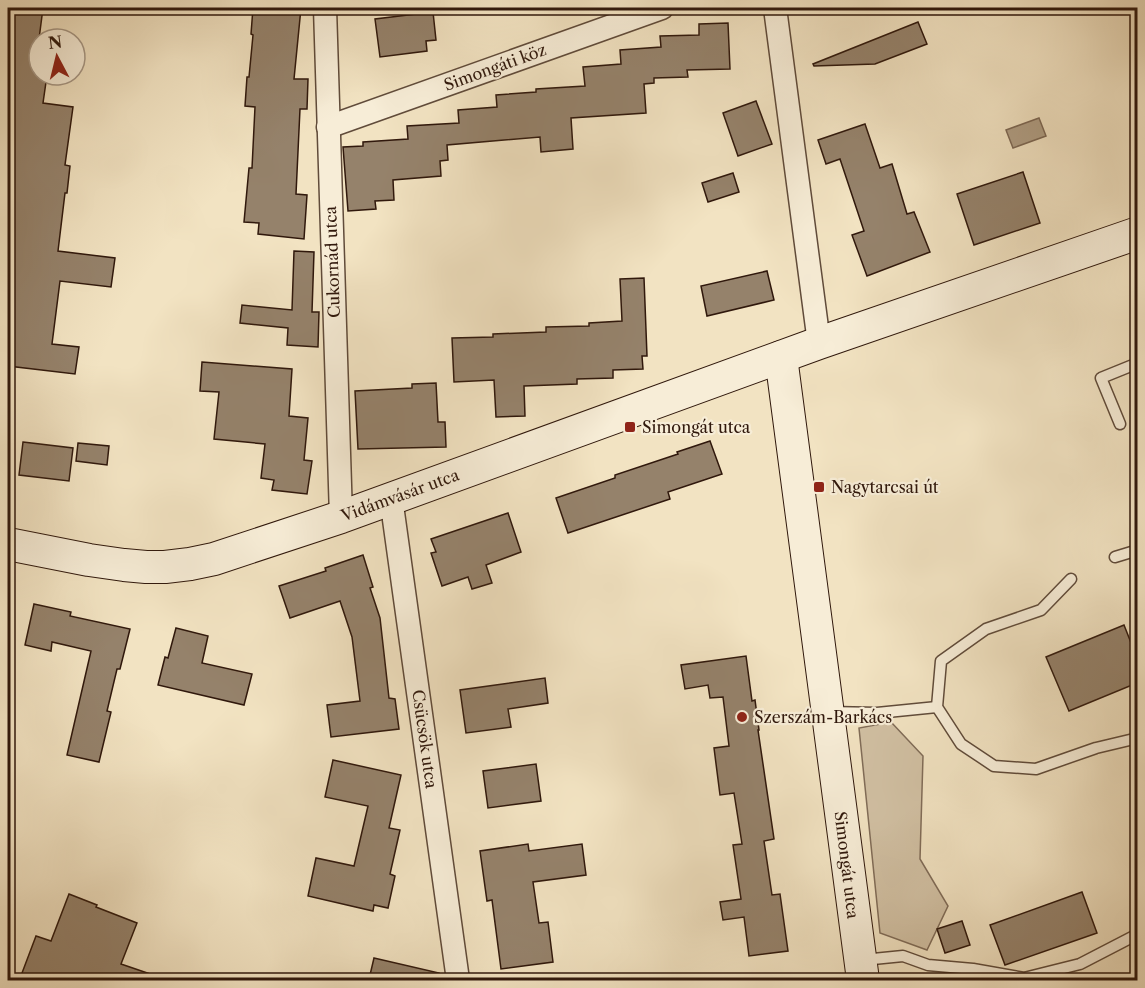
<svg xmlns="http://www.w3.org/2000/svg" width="1145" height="988" font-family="'Libre Caslon Text',serif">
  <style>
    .green { fill: #d1c0a3; stroke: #806c58; stroke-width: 1.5 }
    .water { fill: #b09e84; stroke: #7d6854; stroke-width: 1.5 }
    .building { fill: #95826b; stroke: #30180c; stroke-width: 1.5 }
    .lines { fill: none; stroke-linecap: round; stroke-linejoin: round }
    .lane-casing { stroke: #604b3a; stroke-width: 13 }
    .street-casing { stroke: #604b3a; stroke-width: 25 }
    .secondary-casing { stroke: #30180c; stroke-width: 34 }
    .lane { stroke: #f7edd7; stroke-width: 10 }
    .street { stroke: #f7edd7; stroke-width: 22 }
    .secondary { stroke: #f7edd7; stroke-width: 32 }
    .poi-dot { fill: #8f2418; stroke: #f7edd7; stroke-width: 2 }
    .labels { text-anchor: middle; stroke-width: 4.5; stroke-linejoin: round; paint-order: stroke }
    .street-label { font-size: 16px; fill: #30180c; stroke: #f7edd7 }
    .poi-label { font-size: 16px; fill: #30180c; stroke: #f7edd7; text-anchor: start }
  </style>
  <rect width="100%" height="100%" fill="#f2e3c2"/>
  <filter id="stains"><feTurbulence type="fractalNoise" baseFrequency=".00333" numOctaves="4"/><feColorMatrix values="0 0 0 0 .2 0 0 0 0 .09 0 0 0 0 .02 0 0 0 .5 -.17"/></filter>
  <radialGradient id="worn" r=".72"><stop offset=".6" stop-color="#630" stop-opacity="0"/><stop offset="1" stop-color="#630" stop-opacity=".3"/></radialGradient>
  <polygon class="green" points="891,722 923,756 920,859 948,906 927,950 880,933 859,728"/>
  <polygon class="water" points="1039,118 1046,136 1013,148 1006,130"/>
  <g class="building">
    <polygon points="8,8 43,8 39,39 39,75 47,75 43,103 73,107 65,165 70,166 67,193 65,193 58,251 115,258 111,287 60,281 52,344 79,347 75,374 8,366"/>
    <polygon points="253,8 301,8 294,79 308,79 307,109 300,109 296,194 307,195 304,239 258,234 259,223 244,222 249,168 252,168 255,107 245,106 247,77 249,77 253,35 251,34"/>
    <polygon points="433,12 436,40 426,41 427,51 380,57 375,19"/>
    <polygon points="918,22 927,44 875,64 814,66 813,64"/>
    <polygon points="728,23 730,69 687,70 688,77 654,78 654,83 644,84 646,113 571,118 573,149 541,152 540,137 447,145 448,160 440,161 441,176 393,180 394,200 375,201 376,209 348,211 343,147 363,146 363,142 408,139 407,126 459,123 458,110 497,107 496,95 536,92 536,89 585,86 583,67 621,64 620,50 661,47 660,36 699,35 699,24"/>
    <polygon points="756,101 772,144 738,156 723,113"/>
    <polygon points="865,124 880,168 892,164 907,214 914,212 930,252 867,276 852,235 864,231 840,159 826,164 818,140"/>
    <polygon points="1023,172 1040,223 974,245 957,194"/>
    <polygon points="733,173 739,192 708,202 702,183"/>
    <polygon points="294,251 314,252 312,312 319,312 318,347 287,345 288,328 240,323 242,305 292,310"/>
    <polygon points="767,271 774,300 707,316 701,286"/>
    <polygon points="644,278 647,356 642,356 643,369 613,370 613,378 577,379 577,384 524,386 525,416 496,417 494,380 454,382 452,338 493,337 493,334 546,332 546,327 589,326 589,323 622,321 620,279"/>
    <polygon points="202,362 292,369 289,416 308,418 304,460 312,461 307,494 272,490 274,480 261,478 265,444 214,439 219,392 200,391"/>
    <polygon points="436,383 438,422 445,422 446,447 358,449 355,391 412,388 412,384"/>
    <polygon points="710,441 722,474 668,492 670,499 568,533 556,498 615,478 615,475 678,454 677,452"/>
    <polygon points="23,442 73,448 69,481 19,475"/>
    <polygon points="78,443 109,446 107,465 76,461"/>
    <polygon points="508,513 521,552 486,565 492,583 472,589 468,577 442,586 431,553 436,552 431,539"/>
    <polygon points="363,555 373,587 370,588 380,618 389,698 395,699 399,729 331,737 327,705 360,701 352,637 340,601 290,618 279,586 326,571 325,568"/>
    <polygon points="34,604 71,612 70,616 130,629 120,669 117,669 107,711 111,712 99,762 67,755 91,651 52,642 51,651 25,645"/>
    <polygon points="1124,625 1137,658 1137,683 1069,711 1046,657"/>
    <polygon points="176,628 208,636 202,663 252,674 244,705 158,685 165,657 168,658"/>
    <polygon points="746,656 752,701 755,700 759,730 758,730 774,839 764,841 772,895 780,894 788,951 749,956 744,917 723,920 720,902 741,899 733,845 742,844 734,793 720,795 714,748 729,746 723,697 710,698 708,685 685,689 681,665"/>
    <polygon points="545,678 548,703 508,709 511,727 466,733 460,690"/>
    <polygon points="333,760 401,775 389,828 400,830 390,874 395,876 388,908 374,905 373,911 308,896 316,858 354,866 368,806 325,797"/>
    <polygon points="536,764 541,801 488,808 483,771"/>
    <polygon points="528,844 529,851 582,844 586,875 533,882 539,923 548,922 553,962 501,969 492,900 487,901 480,851"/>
    <polygon points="1082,892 1097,933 1005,965 990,925"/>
    <polygon points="69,894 97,905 96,907 137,923 121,964 162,978 161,981 19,981 36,936 51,941"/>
    <polygon points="962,921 970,945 945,953 937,929"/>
    <polygon points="374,958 439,973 438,981 394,981 370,975"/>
  </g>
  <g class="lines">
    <defs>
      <g id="lane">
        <polyline points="1120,424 1101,378 1138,363"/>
        <polyline points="1115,557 1138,550"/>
        <polyline points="1071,579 1041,610 986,629 941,661 937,707 961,744 994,766 1036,769 1096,748 1138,738"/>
        <polyline points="829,712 877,713 937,707"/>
        <polyline points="863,960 903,956 928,965 973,969 1024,978 1080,964 1138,934"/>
      </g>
      <g id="street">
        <polyline points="325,8 341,517"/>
        <polyline points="775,8 819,343"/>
        <polyline points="328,127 662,8"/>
        <polyline points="391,498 458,980"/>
      </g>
      <g id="secondary">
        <polyline points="781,357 863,980"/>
        <polyline points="8,544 89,560 124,565 146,567 165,567 190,564 214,559 341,517 819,343 1138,233"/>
      </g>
    </defs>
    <use href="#lane" class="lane-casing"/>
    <use href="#street" class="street-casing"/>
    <use href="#secondary" class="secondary-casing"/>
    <use href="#lane" class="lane"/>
    <use href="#street" class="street"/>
    <use href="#secondary" class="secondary"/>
  </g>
  <g class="poi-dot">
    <rect x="624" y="421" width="12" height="12" rx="3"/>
    <rect x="813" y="481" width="12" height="12" rx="3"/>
    <circle cx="742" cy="717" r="6"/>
  </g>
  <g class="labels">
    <g class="street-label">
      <text transform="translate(495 67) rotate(-20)" y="6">Simongáti köz</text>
      <text transform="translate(332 262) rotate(-92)" y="6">Cukornád utca</text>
      <text transform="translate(400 495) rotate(-20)" y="6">Vidámvásár utca</text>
      <text transform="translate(425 739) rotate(82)" y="6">Csücsök utca</text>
      <text transform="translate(847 865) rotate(83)" y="6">Simongát utca</text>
    </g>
    <g class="poi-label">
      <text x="642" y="433">Simongát utca</text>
      <text x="831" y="493">Nagytarcsai út</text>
      <text x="754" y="723">Szerszám-Barkács</text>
    </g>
  </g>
  <rect width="1145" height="988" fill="none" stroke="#f2e3c2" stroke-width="30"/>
  <rect x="9" y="9" width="1127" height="970" fill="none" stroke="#30180c" stroke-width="3"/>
  <rect x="15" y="15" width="1115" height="958" fill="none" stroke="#30180c" stroke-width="1.5"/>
  <g transform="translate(57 57) rotate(353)"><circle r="28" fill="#f7edd7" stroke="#a79886" stroke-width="1.5"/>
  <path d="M0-4.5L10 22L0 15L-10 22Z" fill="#8f2418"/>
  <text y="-9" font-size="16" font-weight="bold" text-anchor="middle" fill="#30180c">N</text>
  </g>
  <rect width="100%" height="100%" filter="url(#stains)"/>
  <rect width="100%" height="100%" fill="url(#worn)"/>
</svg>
